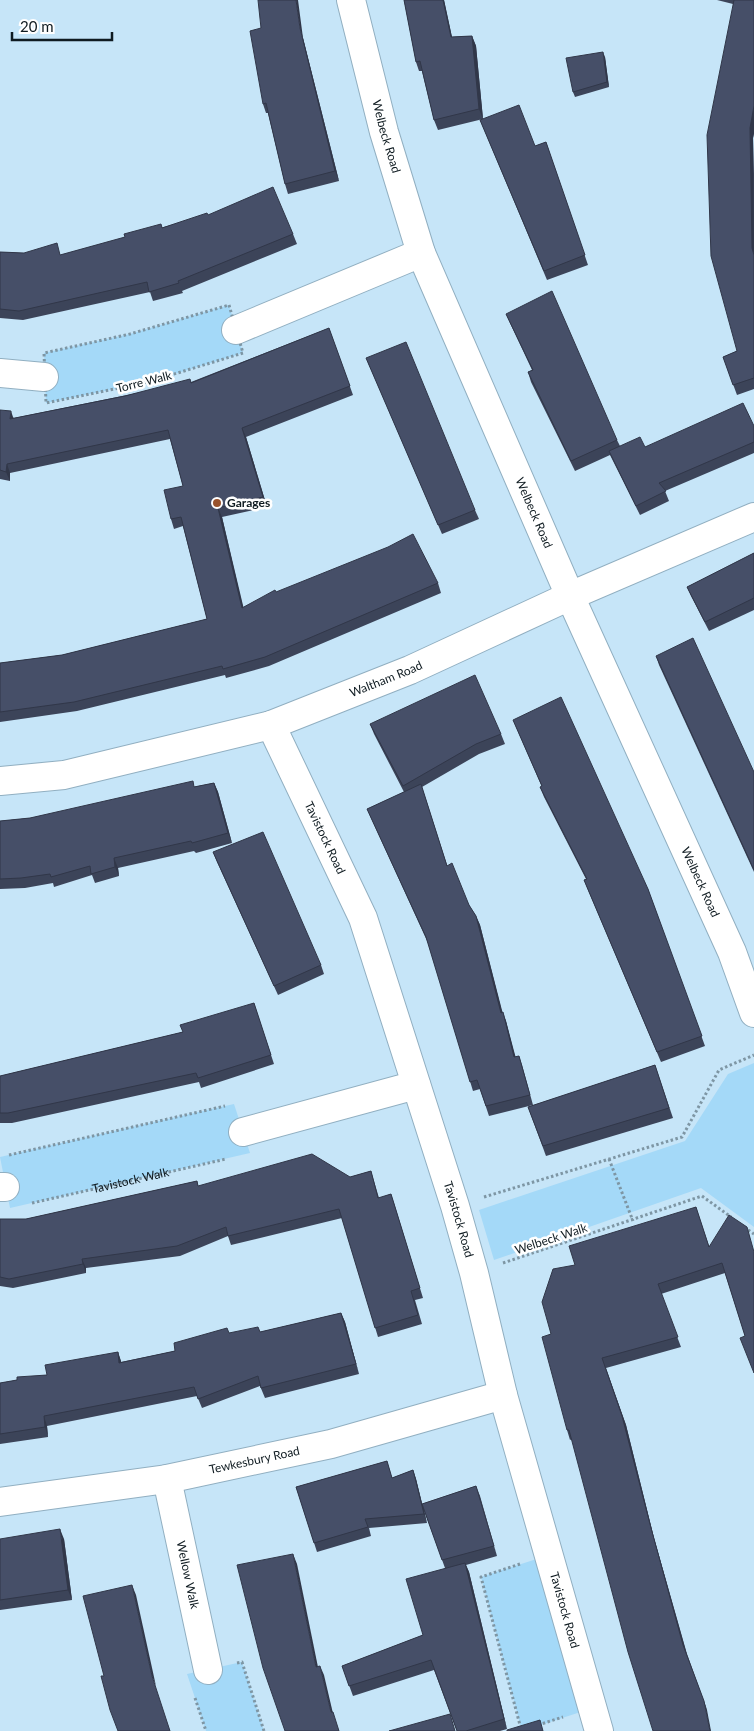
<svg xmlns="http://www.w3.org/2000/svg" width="754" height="1731" font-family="Lato,sans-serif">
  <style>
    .green { fill: #a4d9f8 }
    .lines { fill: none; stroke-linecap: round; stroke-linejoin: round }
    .minor-casing { stroke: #91afc1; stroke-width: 30 }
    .path { stroke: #7e96a4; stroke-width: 3; stroke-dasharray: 2.5 2.5; stroke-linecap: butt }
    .minor { stroke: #fff; stroke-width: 28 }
    .wall { fill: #3c4459 }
    .shaded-wall { fill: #313749 }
    .building { fill: #464f68; stroke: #313749 }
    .poi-dot { fill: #99522b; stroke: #fff; stroke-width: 2 }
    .labels { text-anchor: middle; stroke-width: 5; stroke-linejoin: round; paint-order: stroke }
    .street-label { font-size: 12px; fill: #0f1b21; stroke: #fff }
    .poi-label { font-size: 12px; font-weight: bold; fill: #0f1b21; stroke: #fff; text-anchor: start }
  </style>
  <rect width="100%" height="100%" fill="#c6e5f8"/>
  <g class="green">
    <polygon points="229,305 243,353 148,382 46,403 44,353 130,334"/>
    <polygon points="754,1063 754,1227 701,1188 494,1260 479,1210 685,1141 728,1074"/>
    <polygon points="234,1104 250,1153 10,1208 0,1157"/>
    <polygon points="549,1555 593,1708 522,1731 481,1577"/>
    <polygon points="242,1662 264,1731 206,1731 187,1674"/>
  </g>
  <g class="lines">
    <defs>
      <g id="minor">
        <path id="s2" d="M 351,0 L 384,132 L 421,253 L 570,596 L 732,952 L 754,1013"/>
        <polyline points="236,330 421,253"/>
        <polyline points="0,373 44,377"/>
        <path id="s3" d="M 271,725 L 363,918 L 455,1206 L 474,1273 L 503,1395 L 599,1731"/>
        <path id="s4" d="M 0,781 L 64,775 L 271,725 L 410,670 L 570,596 L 754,517"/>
        <polyline points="243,1132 416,1085"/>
        <polyline points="0,1187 5,1187"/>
        <path id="s5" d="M 167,1479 L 208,1670"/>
        <path id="s6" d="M 0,1502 L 167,1479 L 331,1444 L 503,1395"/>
      </g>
    </defs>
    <use href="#minor" class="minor-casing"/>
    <g class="path">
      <polygon points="229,305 243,353 148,382 46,403 44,353 130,334"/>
      <polyline points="9,1155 225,1106"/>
      <polyline points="609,1159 633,1221"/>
      <polyline points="484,1197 682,1137 719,1070 754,1055"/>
      <path id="s1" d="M 32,1203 L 226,1159"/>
      <polyline points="744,1227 754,1234"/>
      <polyline points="503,1263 702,1196 731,1217"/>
      <polyline points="520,1564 481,1577 521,1729"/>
      <polyline points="237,1663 242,1662 264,1731"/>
      <polyline points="195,1698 206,1731"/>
      <polyline points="538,1725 563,1717"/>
    </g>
    <use href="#minor" class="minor"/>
  </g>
  <g class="wall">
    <polygon points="404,0 444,0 452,37 472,36 476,46 483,119 438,130 434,120 422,71 419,71 416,62"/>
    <polygon points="717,0 754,0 754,133 753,138 754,174 754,389 737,395 723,357 737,351 733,4"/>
    <polygon points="303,38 339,181 288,194 285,184 268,113 266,113 263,104"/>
    <polygon points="605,57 609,87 575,97 573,92"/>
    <polygon points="480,120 535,146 546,142 588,265 547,280"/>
    <polygon points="208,215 293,234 297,244 182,291 183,293 153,301 150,292 23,320 0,318 0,252 61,255"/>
    <polygon points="506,314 617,440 620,446 645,447 754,426 754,453 665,491 669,501 640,515 610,455 575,471 531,382 528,372 532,370 510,323"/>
    <polygon points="329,328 353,395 246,437 267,507 222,517 243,608 276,592 438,583 441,593 269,666 226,678 225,675 77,711 0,722 0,663 62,655 207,619 183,526 174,529 171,519 183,486 170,439 10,473 10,481 0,479 0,410 14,418 191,382"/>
    <polygon points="366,358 475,510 479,519 442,534"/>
    <polygon points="754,553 754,610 709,631 691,596 687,587"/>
    <polygon points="656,656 754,772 754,872 659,665"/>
    <polygon points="513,720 648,889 705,1046 661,1062 588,890 584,880 586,879 544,797 540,787 542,787"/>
    <polygon points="370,724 501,734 505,744 479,754 422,787 447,865 469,905 476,916 480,925 502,1012 506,1021 515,1057 519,1056 522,1065 533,1105 489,1116 480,1089 473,1091 428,943 371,818 367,809 404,792 374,734"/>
    <polygon points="214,783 218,792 232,843 196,853 194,851 118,868 119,876 95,883 92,875 54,887 53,883 25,888 0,889 0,821 30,818"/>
    <polygon points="213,852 321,965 324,974 278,995 217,862"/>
    <polygon points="254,1003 274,1064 201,1088 199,1082 12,1123 0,1123 0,1076 183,1032"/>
    <polygon points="655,1065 673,1118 546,1156 528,1107"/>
    <polygon points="371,1171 379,1198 391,1194 394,1203 423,1298 415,1300 422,1324 378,1337 342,1218 231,1245 228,1236 180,1256 86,1268 86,1273 13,1288 0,1286 0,1219 26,1219 197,1181 198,1186 350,1177"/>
    <polygon points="696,1207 709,1246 750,1236 745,1336 725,1273 661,1294 681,1347 606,1368 626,1425 654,1538 687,1654 707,1710 572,1439 570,1440 567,1430 551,1334 575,1265"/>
    <polygon points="341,1313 345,1322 359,1374 265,1398 260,1386 202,1408 197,1396 47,1426 48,1437 0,1444 0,1383 17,1380 47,1375 118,1352 121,1362 175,1351 229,1333 260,1332"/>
    <polygon points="387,1461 392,1478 413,1470 416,1479 422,1504 476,1486 497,1556 466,1565 469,1572 507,1729 500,1731 457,1731 434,1670 353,1696 342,1666 423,1635 445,1568 424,1510 427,1523 369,1528 371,1536 317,1552 296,1487"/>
    <polygon points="0,1539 64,1539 72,1600 0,1610"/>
  </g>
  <g class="shaded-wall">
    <polygon points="296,0 298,0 303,38 339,181 335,171 300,28"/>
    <polygon points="443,0 444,0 454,47 451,37"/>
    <polygon points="472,36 476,46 483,119 479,109"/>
    <polygon points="603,52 605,57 609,87 607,82"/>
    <polygon points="754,106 754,133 753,138 754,255 752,248 750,128"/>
    <polygon points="11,411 14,420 10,419"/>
    <polygon points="242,428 246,437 267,507 263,497"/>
    <polygon points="7,464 10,473 10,481 6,472"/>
    <polygon points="218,508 222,517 246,618 242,608"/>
    <polygon points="214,783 218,792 232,843 228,833"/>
    <polygon points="114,858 118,868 119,876 115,867"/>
    <polygon points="476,916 480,925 505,1022 501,1013"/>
    <polygon points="503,1012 506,1021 518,1066 514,1057"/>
    <polygon points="82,1259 86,1268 86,1273 83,1264"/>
    <polygon points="341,1313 345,1322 359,1374 356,1364"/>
    <polygon points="118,1352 121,1361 123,1372 119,1363"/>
    <polygon points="602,1358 626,1425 654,1538 687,1655 683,1645"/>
    <polygon points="44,1416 47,1426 48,1437 45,1427"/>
    <polygon points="413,1470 416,1479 427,1523 424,1514"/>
    <polygon points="476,1486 480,1496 497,1556"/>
    <polygon points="60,1529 64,1539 72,1600 68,1590"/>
    <polygon points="293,1554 297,1564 320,1677 316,1667"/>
    <polygon points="465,1563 469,1572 507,1729 504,1719"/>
    <polygon points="132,1585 136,1595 156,1686 152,1676"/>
    <polygon points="320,1666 324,1675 335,1722 331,1712"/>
    <polygon points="704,1701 707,1710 711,1731 710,1731"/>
  </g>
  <g class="building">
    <polygon points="258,0 296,0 300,28 335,171 285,184 266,103 263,104 250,31 261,28"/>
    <polygon points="404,0 443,0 451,37 472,36 479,109 434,120 420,61 416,62"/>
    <polygon points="734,0 754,0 754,106 750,128 752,248 754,255 754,378 733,385 723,357 737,351 711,256 707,135"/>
    <polygon points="603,52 607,82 573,92 566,58"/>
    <polygon points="519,105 535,146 546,142 585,255 544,271 480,120"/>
    <polygon points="273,187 293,234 178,281 179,283 149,292 147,282 19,311 0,309 0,252 24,253 57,243 60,255 125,237 124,234 161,224 162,228 207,213 208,215"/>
    <polygon points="552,291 617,440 571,461 528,372 533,370 506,314"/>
    <polygon points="329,328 350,386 242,428 263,497 218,508 242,608 275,590 276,592 388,547 413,534 438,583 265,657 223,669 222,666 74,702 0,712 0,663 62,655 207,619 181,517 171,519 164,490 183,486 168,430 7,464 6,472 0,470 0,410 11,411 10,419 125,396 190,379 191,383"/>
    <polygon points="406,342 475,510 438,525 366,358"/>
    <polygon points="743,403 754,426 754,442 659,483 666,491 636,506 609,451 640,437 645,447"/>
    <polygon points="754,553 754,598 705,622 687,587"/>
    <polygon points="693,638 754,772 754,870 656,656"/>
    <polygon points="475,675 501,734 476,744 403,786 370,724"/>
    <polygon points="561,697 648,889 702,1036 657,1052 584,880 587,879 540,787 542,786 513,720"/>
    <polygon points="193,781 194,787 214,783 228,833 192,843 191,841 114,858 115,867 91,874 90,866 51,877 50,874 21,878 0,879 0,821 30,818"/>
    <polygon points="421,784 447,866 452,863 469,905 476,916 501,1013 503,1012 514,1057 519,1056 530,1095 486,1106 477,1080 470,1082 426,937 367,809"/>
    <polygon points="263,832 321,965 274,986 213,852"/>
    <polygon points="254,1003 271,1055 198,1078 196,1073 8,1113 0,1113 0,1076 183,1032 180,1025"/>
    <polygon points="655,1065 669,1108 543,1146 528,1107"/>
    <polygon points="312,1154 350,1177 371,1171 378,1198 391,1194 420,1288 411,1291 418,1315 375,1328 339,1209 228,1236 226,1227 177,1246 82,1259 83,1264 9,1279 0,1277 0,1219 26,1219 197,1181 198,1186"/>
    <polygon points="696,1207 709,1247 729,1215 747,1227 754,1252 754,1373 740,1338 745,1336 722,1263 658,1284 678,1337 602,1358 622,1416 651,1528 683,1645 704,1701 710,1731 653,1731 628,1652 569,1430 567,1430 542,1337 551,1334 542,1302 553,1269 575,1265 569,1246"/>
    <polygon points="341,1313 356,1364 261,1388 258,1376 198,1399 194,1387 44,1416 45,1427 0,1434 0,1383 17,1380 17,1377 47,1375 45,1365 118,1352 119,1363 175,1351 174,1343 227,1328 229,1333 258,1327 260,1332"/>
    <polygon points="387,1461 392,1478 413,1470 424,1514 365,1519 368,1527 314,1543 296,1487"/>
    <polygon points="476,1486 494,1546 442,1560 422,1504"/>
    <polygon points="60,1529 68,1590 0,1600 0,1539"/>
    <polygon points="293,1554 316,1667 320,1666 331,1712 333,1712 339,1731 285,1731 263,1668 237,1565"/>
    <polygon points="465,1563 504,1719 466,1731 457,1731 431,1660 349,1686 342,1666 423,1635 406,1579"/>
    <polygon points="132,1585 152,1676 170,1731 118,1731 110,1710 101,1676 104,1676 83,1596"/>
    <polygon points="450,1714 455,1731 389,1731"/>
    <polygon points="540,1720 543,1731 507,1731 507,1730"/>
  </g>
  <circle class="poi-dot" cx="217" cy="503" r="5"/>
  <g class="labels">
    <g class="street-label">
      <text dy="4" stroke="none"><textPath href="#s2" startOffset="141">Welbeck Road</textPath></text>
      <text transform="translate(144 382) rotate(-14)" y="4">Torre Walk</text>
      <text dy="4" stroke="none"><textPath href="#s2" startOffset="546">Welbeck Road</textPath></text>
      <text dy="4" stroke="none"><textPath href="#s4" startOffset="401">Waltham Road</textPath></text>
      <text dy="4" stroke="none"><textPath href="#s3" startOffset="125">Tavistock Road</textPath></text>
      <text dy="4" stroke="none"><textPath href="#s2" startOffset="951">Welbeck Road</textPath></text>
      <text dy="4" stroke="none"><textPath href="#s1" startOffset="101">Tavistock Walk</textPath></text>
      <text dy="4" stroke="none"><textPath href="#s3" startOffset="530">Tavistock Road</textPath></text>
      <text transform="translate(551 1239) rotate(-18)" y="4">Welbeck Walk</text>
      <text dy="4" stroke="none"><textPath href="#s6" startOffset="258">Tewkesbury Road</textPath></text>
      <text dy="4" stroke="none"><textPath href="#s5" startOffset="98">Wellow Walk</textPath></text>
      <text dy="4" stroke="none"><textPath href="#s3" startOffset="935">Tavistock Road</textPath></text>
    </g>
    <g class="poi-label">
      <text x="227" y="507">Garages</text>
    </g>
  </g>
  <path d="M12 32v8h100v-8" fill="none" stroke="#0f1b21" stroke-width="2.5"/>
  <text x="20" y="32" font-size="15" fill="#0f1b21" stroke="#ffffff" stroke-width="4" paint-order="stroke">20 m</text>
</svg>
